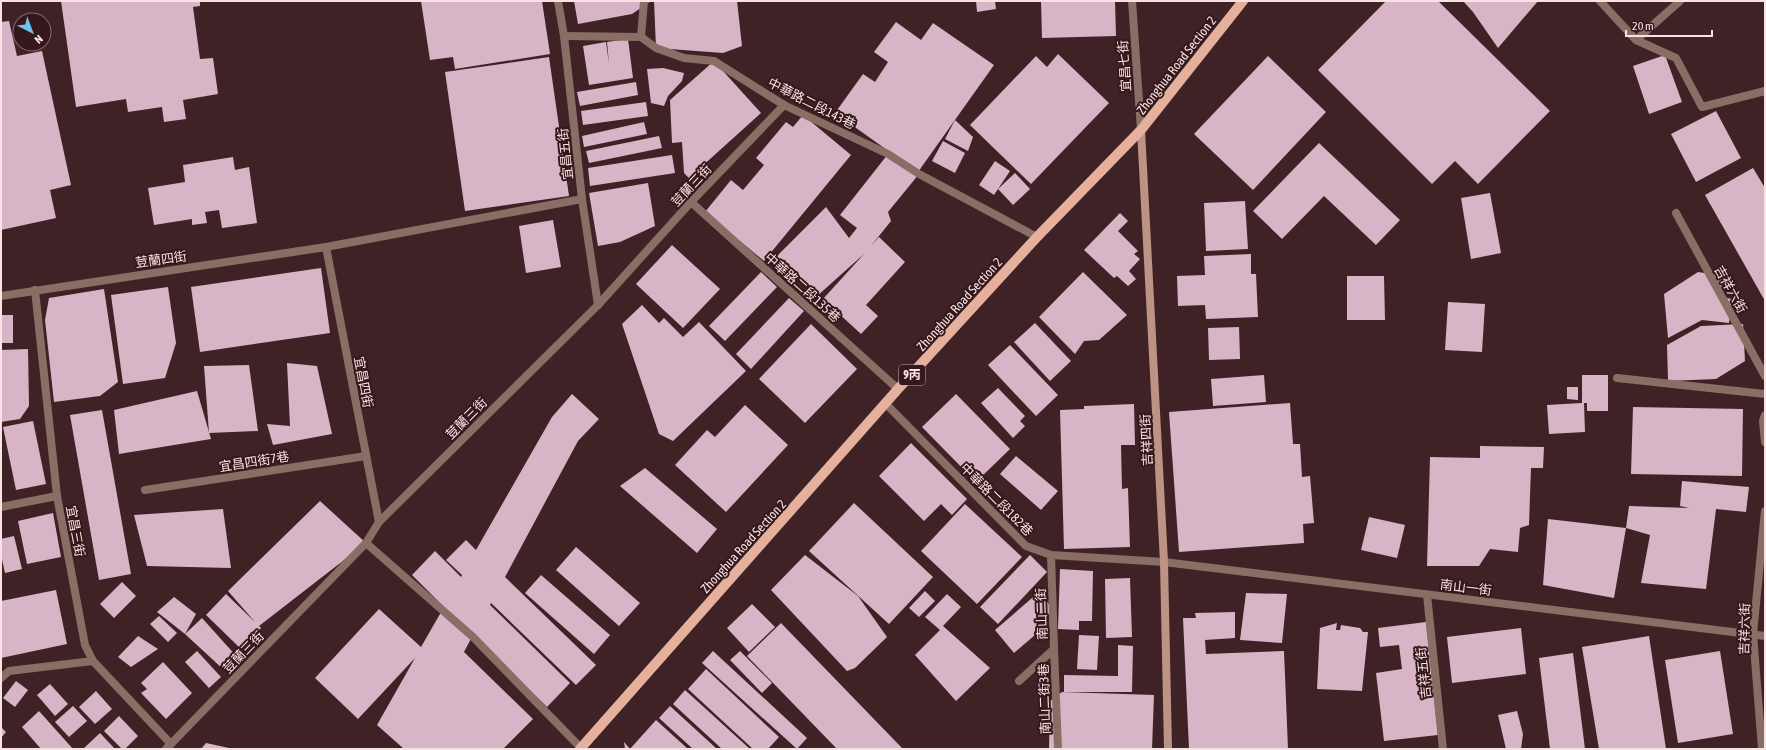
<svg xmlns="http://www.w3.org/2000/svg" width="1766" height="750" font-family="'Asap Condensed','Noto Sans TC',sans-serif">
  <style>
    .building { fill: #d7b5c6 }
    .lines { fill: none; stroke-linecap: round; stroke-linejoin: round }
    .lane { stroke: #886e65; stroke-width: 8 }
    .street { stroke: #886e65; stroke-width: 8 }
    .secondary { stroke: #bc9384; stroke-width: 8 }
    .primary { stroke: #e5b09c; stroke-width: 10 }
    .labels { text-anchor: middle; stroke-width: 4; stroke-linejoin: round; paint-order: stroke }
    .shield { fill: #35181b; stroke: #bea6a8; stroke-width: 1 }
    .shield-label { font-size: 12px; font-weight: bold; fill: #f8e3e4 }
    .street-label { font-size: 13px; fill: #f8e3e4; stroke: #35181b }
  </style>
  <rect width="100%" height="100%" fill="#3f2225"/>
  <g class="building">
    <polygon points="61,1 200,1 200,6 193,7 200,59 213,58 218,94 183,100 186,119 164,122 162,107 128,112 126,99 76,107"/>
    <polygon points="421,1 542,1 550,54 455,69 453,57 430,60"/>
    <polygon points="574,1 651,1 632,14 578,24"/>
    <polygon points="654,1 737,1 742,46 723,53 656,48"/>
    <polygon points="976,1 995,1 996,9 977,12"/>
    <polygon points="1041,1 1115,1 1116,36 1042,38"/>
    <polygon points="1386,1 1438,1 1550,111 1478,184 1455,161 1432,184 1318,70"/>
    <polygon points="1463,1 1538,1 1498,48 1473,12"/>
    <polygon points="9,21 17,56 42,51 71,185 50,190 56,218 1,230 1,22"/>
    <polygon points="896,22 921,40 933,23 994,65 918,172 835,113 863,74 875,82 888,62 874,52"/>
    <polygon points="628,39 633,78 589,85 583,46 606,42 609,64 607,42"/>
    <polygon points="1058,54 1109,103 1031,184 970,125 1036,56 1047,67"/>
    <polygon points="1665,55 1682,102 1649,114 1633,66"/>
    <polygon points="1268,56 1326,112 1253,190 1194,134"/>
    <polygon points="549,57 569,196 465,211 445,72"/>
    <polygon points="714,61 761,113 689,178 684,173 682,142 672,143 670,100"/>
    <polygon points="663,68 684,73 682,81 668,96 664,106 651,103 647,69"/>
    <polygon points="636,82 638,95 580,106 577,92"/>
    <polygon points="646,102 648,116 583,125 581,111"/>
    <polygon points="1716,111 1741,158 1696,182 1671,134"/>
    <polygon points="803,115 851,155 764,261 705,212 731,180 743,190 764,165 756,158 786,122 793,127"/>
    <polygon points="955,120 973,137 968,151 945,139"/>
    <polygon points="644,122 647,134 584,147 582,136"/>
    <polygon points="659,136 662,148 589,163 586,151"/>
    <polygon points="943,141 965,153 955,173 932,161"/>
    <polygon points="1319,143 1400,220 1376,245 1324,196 1282,239 1253,211"/>
    <polygon points="888,154 919,174 888,212 891,221 871,246 879,237 905,262 866,305 878,316 861,334 823,299 864,254 816,297 776,257 826,207 849,238 857,228 840,215"/>
    <polygon points="672,155 675,173 590,186 588,168"/>
    <polygon points="233,157 235,170 249,167 257,223 222,228 219,210 205,212 207,223 192,225 192,219 154,225 148,188 185,182 183,165"/>
    <polygon points="995,161 1010,171 994,195 979,185"/>
    <polygon points="1753,168 1765,188 1765,301 1705,195"/>
    <polygon points="1015,173 1030,189 1013,205 998,189"/>
    <polygon points="648,183 655,226 620,242 598,246 589,193"/>
    <polygon points="1490,193 1501,253 1471,259 1461,198"/>
    <polygon points="1245,201 1248,249 1206,251 1204,203"/>
    <polygon points="1120,213 1128,221 1118,231 1138,251 1134,254 1140,259 1129,271 1136,279 1128,286 1117,276 1114,278 1084,250"/>
    <polygon points="553,220 561,267 526,273 519,226"/>
    <polygon points="672,245 720,289 683,328 636,284"/>
    <polygon points="1251,254 1251,274 1256,274 1258,317 1206,319 1205,305 1178,306 1177,276 1205,275 1204,256"/>
    <polygon points="321,268 330,333 200,352 191,287"/>
    <polygon points="761,272 777,287 725,341 709,326"/>
    <polygon points="1083,272 1127,315 1099,340 1084,341 1075,354 1039,317"/>
    <polygon points="1698,272 1723,276 1720,297 1732,299 1729,323 1702,320 1668,338 1664,294"/>
    <polygon points="1347,276 1384,276 1385,320 1347,320"/>
    <polygon points="168,287 176,343 165,378 123,384 111,295"/>
    <polygon points="104,289 118,382 100,396 54,402 45,320 49,298"/>
    <polygon points="789,298 804,311 751,369 736,354"/>
    <polygon points="1448,302 1485,304 1482,352 1445,350"/>
    <polygon points="642,305 659,323 664,318 683,337 699,322 746,371 673,441 659,434 622,324"/>
    <rect x="1" y="315" width="12" height="28"/>
    <polygon points="1035,323 1071,361 1050,381 1014,342"/>
    <polygon points="811,324 857,369 805,423 759,379"/>
    <polygon points="1743,324 1745,361 1716,379 1668,381 1667,345 1701,326"/>
    <polygon points="1239,327 1240,359 1209,360 1208,328"/>
    <polygon points="1010,345 1058,395 1036,416 988,365"/>
    <polygon points="28,349 29,406 20,419 1,422 1,350"/>
    <polygon points="287,363 317,366 332,434 273,445 267,424 290,426"/>
    <polygon points="249,365 258,431 209,433 204,366"/>
    <polygon points="1264,375 1266,402 1213,406 1211,379"/>
    <polygon points="1582,375 1608,375 1608,411 1587,411 1587,403 1584,403 1585,432 1549,434 1547,405 1582,403"/>
    <polygon points="1567,387 1578,387 1578,400 1567,399"/>
    <polygon points="998,388 1025,416 1020,421 1025,426 1013,438 981,403"/>
    <polygon points="197,391 211,439 119,454 114,410"/>
    <polygon points="572,394 599,419 578,441 505,577 596,665 576,685 491,603 490,605 570,683 547,707 473,635 464,652 533,719 503,749 404,749 377,725 415,658 358,719 315,678 379,609 421,647 444,607 412,575 435,551 461,577 462,575 446,560 466,540 476,550 552,417"/>
    <polygon points="956,394 1010,449 976,482 922,427"/>
    <polygon points="1290,403 1293,444 1300,444 1302,477 1310,476 1314,523 1303,524 1304,543 1179,552 1169,412"/>
    <polygon points="1134,404 1135,445 1121,445 1122,489 1128,488 1130,547 1064,549 1060,410 1084,409 1084,406"/>
    <polygon points="745,405 788,445 726,512 675,465 707,430 715,437"/>
    <polygon points="1633,407 1743,409 1742,476 1631,474"/>
    <polygon points="102,410 131,574 99,580 70,415"/>
    <polygon points="33,421 46,484 16,490 3,427"/>
    <polygon points="911,443 967,499 952,515 941,504 924,521 879,476"/>
    <polygon points="1480,446 1544,447 1543,468 1531,468 1529,525 1520,528 1518,552 1490,549 1479,566 1427,566 1430,457 1480,458"/>
    <polygon points="1016,456 1058,491 1041,510 1000,474"/>
    <polygon points="645,468 717,529 697,553 620,486"/>
    <polygon points="1682,481 1749,487 1746,512 1716,509 1706,589 1641,583 1650,535 1626,528 1629,506 1689,508 1680,506"/>
    <polygon points="320,501 366,543 259,626 261,628 241,649 206,615 226,594 255,622 228,591"/>
    <polygon points="854,503 933,577 889,624 809,551"/>
    <polygon points="965,504 1022,557 977,604 921,551"/>
    <polygon points="223,509 231,568 147,566 134,515"/>
    <polygon points="53,513 61,557 27,564 18,521"/>
    <polygon points="1369,517 1405,525 1397,558 1361,550"/>
    <polygon points="1548,519 1626,528 1614,598 1543,585"/>
    <polygon points="14,536 22,569 5,573 1,555 1,539"/>
    <polygon points="576,547 640,603 619,626 556,570"/>
    <polygon points="805,555 858,596 887,637 855,668 847,671 771,590"/>
    <polygon points="1030,555 1047,572 998,624 980,607"/>
    <polygon points="1060,569 1093,571 1092,621 1079,621 1079,630 1058,629"/>
    <polygon points="541,575 610,635 594,654 525,593"/>
    <polygon points="1130,578 1132,637 1106,638 1105,579"/>
    <polygon points="122,582 136,596 114,618 100,604"/>
    <polygon points="56,590 67,644 1,658 1,601"/>
    <polygon points="925,591 935,601 919,617 909,608"/>
    <polygon points="1039,592 1053,609 1035,635 1014,653 995,630"/>
    <polygon points="1246,593 1287,594 1282,643 1240,640"/>
    <polygon points="947,594 961,607 943,626 990,668 956,701 915,655 940,630 925,617"/>
    <polygon points="174,597 196,614 185,634 157,612"/>
    <polygon points="752,604 775,627 749,652 727,628"/>
    <polygon points="1235,612 1235,638 1205,640 1206,654 1284,651 1288,749 1189,749 1183,618 1196,618 1195,613"/>
    <polygon points="159,616 177,633 168,642 150,624"/>
    <polygon points="202,618 238,658 224,670 185,634"/>
    <polygon points="1426,622 1438,735 1384,741 1376,673 1402,669 1399,645 1380,647 1378,628"/>
    <polygon points="781,623 901,747 903,749 837,749 747,656"/>
    <polygon points="1337,623 1336,630 1340,630 1341,625 1360,628 1363,632 1368,632 1362,691 1317,689 1320,628"/>
    <polygon points="1521,628 1526,674 1452,683 1447,637"/>
    <polygon points="1079,635 1099,636 1097,670 1077,669"/>
    <polygon points="138,636 158,649 131,667 118,657"/>
    <polygon points="1649,636 1666,749 1599,749 1582,647"/>
    <polygon points="1118,645 1133,646 1132,692 1064,692 1064,675 1118,676"/>
    <polygon points="197,651 221,677 209,688 185,662"/>
    <polygon points="713,651 807,738 797,749 702,663"/>
    <polygon points="740,651 772,683 762,693 730,660"/>
    <polygon points="1720,651 1733,734 1678,743 1665,660"/>
    <polygon points="1573,653 1585,749 1550,749 1539,658"/>
    <polygon points="163,662 192,693 166,719 141,693 147,689 141,683"/>
    <polygon points="706,669 779,737 768,749 753,749 688,689"/>
    <polygon points="16,681 28,690 15,707 3,698"/>
    <polygon points="50,684 68,704 55,716 37,695"/>
    <polygon points="685,690 750,749 722,749 673,704"/>
    <polygon points="96,691 112,709 95,724 79,707"/>
    <polygon points="1062,692 1154,695 1152,749 1049,749 1050,701"/>
    <polygon points="73,706 87,721 69,737 55,722"/>
    <polygon points="670,706 717,749 693,749 659,718"/>
    <polygon points="39,711 73,749 41,749 22,727"/>
    <polygon points="1517,711 1523,734 1521,749 1506,749 1498,715"/>
    <polygon points="119,716 138,736 125,749 122,749 104,731"/>
    <polygon points="656,720 688,749 625,749 624,742 630,749"/>
    <polygon points="1,727 6,732 1,738"/>
    <polygon points="100,733 115,749 83,749"/>
    <polygon points="206,743 229,748 229,749 201,749"/>
  </g>
  <g class="lines">
    <g class="lane">
      <polyline points="1600,1 1636,40 1676,58 1702,107 1765,91"/>
      <polyline points="564,36 641,37 656,48 684,58 714,61 784,105 888,154 919,174 1037,237"/>
      <polyline points="641,37 644,1"/>
      <polyline points="1636,40 1680,1"/>
      <polyline points="691,202 898,389"/>
      <polyline points="366,543 473,637 581,748"/>
      <polyline points="1054,649 1058,749"/>
    </g>
    <g class="street">
      <polyline points="558,1 564,36 582,199 598,305"/>
      <polyline points="1132,1 1141,130"/>
      <polyline points="1676,213 1765,376"/>
      <polyline points="326,247 379,522"/>
      <polyline points="35,290 57,496 85,645 93,661 171,744"/>
      <polyline points="1,296 326,247 582,199"/>
      <polyline points="1617,378 1765,394"/>
      <polyline points="886,404 1026,546 1051,555 1164,562 1765,636"/>
      <polyline points="1765,415 1763,421 1765,442"/>
      <polyline points="145,490 366,456"/>
      <polyline points="1,507 57,496"/>
      <polyline points="1427,595 1443,749"/>
      <polyline points="1,678 9,671 93,661"/>
      <polyline points="1019,681 1054,649 1051,555"/>
      <polyline points="166,749 366,543 379,522 598,305 691,202 784,105"/>
      <polyline points="1762,749 1753,634 1765,511"/>
    </g>
    <polyline class="secondary" points="1141,130 1164,562 1168,749"/>
    <polyline class="primary" points="580,749 898,389 1037,237 1141,130 1243,1"/>
  </g>
  <g class="labels">
    <rect class="shield" x="899" y="365" width="26" height="20" rx="3"/>
    <g class="shield-label">
      <text x="912" y="379">9丙</text>
    </g>
    <g class="street-label">
      <text transform="translate(1176 65) rotate(-52)" y="5">Zhonghua Road Section 2</text>
      <text transform="translate(1124 66) rotate(-94)" y="5">宜昌七街</text>
      <text transform="translate(812 103) rotate(27)" y="5">中華路二段143巷</text>
      <text transform="translate(565 154) rotate(-96)" y="5">宜昌五街</text>
      <text transform="translate(691 185) rotate(-47)" y="5">荳蘭三街</text>
      <text transform="translate(161 259) rotate(-8)" y="5">荳蘭四街</text>
      <text transform="translate(803 287) rotate(42)" y="5">中華路二段135巷</text>
      <text transform="translate(1731 289) rotate(61)" y="5">吉祥六街</text>
      <text transform="translate(959 304) rotate(-48)" y="5">Zhonghua Road Section 2</text>
      <text transform="translate(364 382) rotate(79)" y="5">宜昌四街</text>
      <text transform="translate(466 418) rotate(-45)" y="5">荳蘭三街</text>
      <text transform="translate(1146 440) rotate(-93)" y="5">吉祥四街</text>
      <text transform="translate(254 461) rotate(-9)" y="5">宜昌四街7巷</text>
      <text transform="translate(997 499) rotate(45)" y="5">中華路二段182巷</text>
      <text transform="translate(76 531) rotate(79)" y="5">宜昌三街</text>
      <text transform="translate(743 546) rotate(-48)" y="5">Zhonghua Road Section 2</text>
      <text transform="translate(1466 587) rotate(7)" y="5">南山一街</text>
      <text transform="translate(1041 614) rotate(-92)" y="5">南山二街</text>
      <text transform="translate(1744 629) rotate(-89)" y="5">吉祥六街</text>
      <text transform="translate(243 652) rotate(-46)" y="5">荳蘭三街</text>
      <text transform="translate(1423 673) rotate(-96)" y="5">吉祥五街</text>
      <text transform="translate(1044 699) rotate(-92)" y="5">南山二街3巷</text>
    </g>
  </g>
  <rect width="1766" height="750" fill="none" stroke="#f8e3e4" stroke-width="4"/>
  <g transform="translate(32 32) rotate(138)"><circle r="19" fill="#35181b" stroke="#83696b"/>
  <path d="M0-3L7 15L0 10L-7 15Z" fill="#6cc3f2"/>
  <text y="-6" font-size="11" font-weight="bold" text-anchor="middle" fill="#f8e3e4">N</text>
  </g>
  <path d="M1626 30v6h86v-6" fill="none" stroke="#f8e3e4" stroke-width="2"/>
  <text x="1632" y="30" font-size="12" fill="#f8e3e4" stroke="#35181b" stroke-width="3" paint-order="stroke">20 m</text>
</svg>
